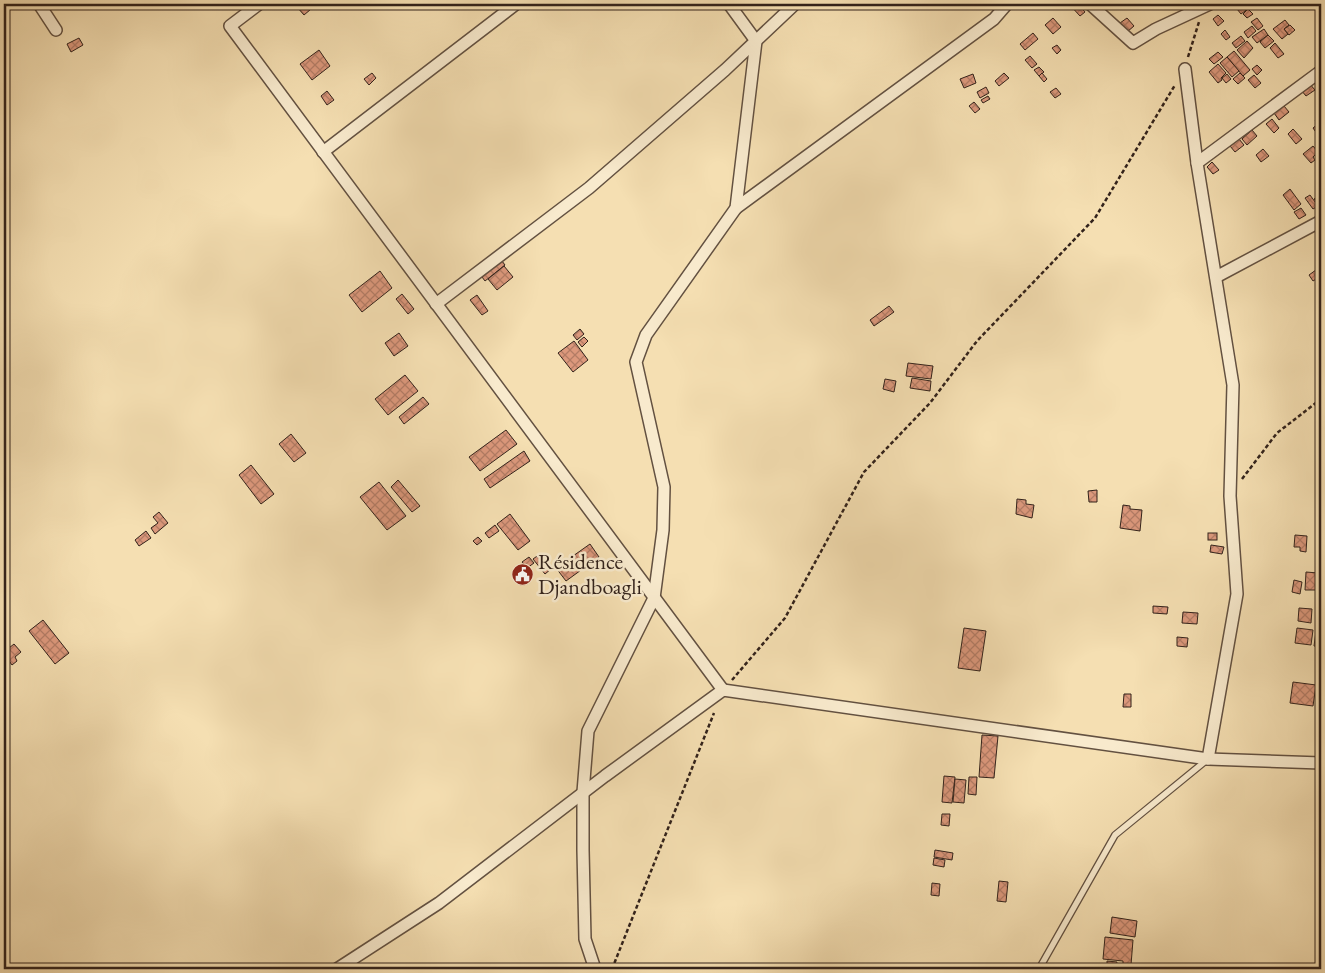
<svg xmlns="http://www.w3.org/2000/svg" width="1325" height="973" font-family="'EB Garamond',serif">
  <style>
    .building { fill: url(#building-cross-hatch); stroke: #32221b }
    .lines { fill: none; stroke-linecap: round; stroke-linejoin: round }
    .lane-casing { stroke: #635141; stroke-width: 8 }
    .street-casing { stroke: #635141; stroke-width: 14 }
    .path { stroke: #32221b; stroke-width: 2.5; stroke-dasharray: 4 2.5; stroke-linecap: butt }
    .lane { stroke: #f8eacd; stroke-width: 5.5 }
    .street { stroke: #f8eacd; stroke-width: 11 }
    .labels { text-anchor: middle; stroke-width: 5; stroke-linejoin: round; paint-order: stroke }
    .poi-label { font-size: 22px; fill: #32221b; stroke: #f8eacd; text-anchor: start }
  </style>
  <defs>
    <pattern id="building-cross-hatch" width="8" height="8" patternUnits="userSpaceOnUse" patternTransform="scale(1.25)"><rect width="8" height="8" fill="#dc987c"/><path d="M0 0l8 8M0 8l8-8" fill="none" stroke="#b37c65"/></pattern>
  </defs>
  <rect width="100%" height="100%" fill="#f5dfb2"/>
  <filter id="stains"><feTurbulence type="fractalNoise" baseFrequency=".004" numOctaves="4"/><feColorMatrix values="0 0 0 0 .2 0 0 0 0 .09 0 0 0 0 .02 0 0 0 .5 -.17"/></filter>
  <radialGradient id="worn" r=".72"><stop offset=".6" stop-color="#630" stop-opacity="0"/><stop offset="1" stop-color="#630" stop-opacity=".3"/></radialGradient>
  <g class="building">
    <polygon points="301,4 317,4 304,15 297,7"/>
    <polygon points="1069,4 1078,4 1085,12 1080,16"/>
    <polygon points="1243,4 1245,4 1249,8 1241,14 1237,9"/>
    <polygon points="1248,9 1253,14 1247,18 1243,14"/>
    <polygon points="1218,15 1224,21 1218,26 1213,19"/>
    <polygon points="1053,18 1061,27 1053,34 1045,25"/>
    <polygon points="1127,18 1134,26 1127,32 1120,23"/>
    <polygon points="1257,18 1263,26 1258,30 1251,22"/>
    <polygon points="1285,20 1289,25 1284,29 1288,34 1282,39 1273,29"/>
    <polygon points="1290,25 1295,30 1289,35 1284,29"/>
    <polygon points="1252,26 1256,31 1248,38 1244,32"/>
    <polygon points="1264,29 1268,35 1257,43 1252,37"/>
    <polygon points="1225,30 1230,37 1226,40 1221,34"/>
    <polygon points="1033,33 1038,39 1025,50 1020,44"/>
    <polygon points="1268,35 1274,41 1265,48 1260,42"/>
    <polygon points="1241,36 1245,41 1236,48 1232,43"/>
    <polygon points="79,38 83,45 71,52 67,44"/>
    <polygon points="1247,41 1253,48 1244,58 1237,50"/>
    <polygon points="1275,43 1284,54 1278,58 1270,48"/>
    <polygon points="1057,45 1061,50 1057,54 1052,48"/>
    <polygon points="319,50 330,66 312,80 300,64"/>
    <polygon points="1234,51 1250,70 1243,76 1227,57"/>
    <polygon points="1218,52 1223,57 1214,64 1209,59"/>
    <polygon points="1030,56 1037,64 1032,68 1025,60"/>
    <polygon points="1227,57 1239,71 1232,77 1220,63"/>
    <polygon points="1218,64 1226,73 1221,78 1222,80 1218,83 1209,72"/>
    <polygon points="1257,65 1262,70 1257,75 1252,69"/>
    <polygon points="1039,67 1044,72 1039,76 1034,70"/>
    <polygon points="372,73 376,78 369,85 364,79"/>
    <polygon points="1004,73 1009,78 999,86 995,81"/>
    <polygon points="1042,73 1047,79 1044,82 1039,76"/>
    <polygon points="1240,73 1245,78 1238,84 1233,79"/>
    <polygon points="973,74 976,83 964,88 960,79"/>
    <polygon points="1227,74 1231,79 1226,83 1222,78"/>
    <polygon points="1254,75 1261,83 1255,88 1248,80"/>
    <polygon points="1309,83 1315,90 1306,96 1301,90"/>
    <polygon points="986,87 989,93 980,98 977,92"/>
    <polygon points="1056,88 1061,94 1055,98 1050,92"/>
    <polygon points="327,91 334,100 327,105 321,96"/>
    <polygon points="988,96 990,99 983,103 981,100"/>
    <polygon points="974,102 980,109 975,113 969,106"/>
    <polygon points="1284,106 1289,112 1279,120 1274,113"/>
    <polygon points="1321,116 1321,137 1320,138 1313,128 1318,124 1315,120"/>
    <polygon points="1272,119 1279,128 1274,133 1266,124"/>
    <polygon points="1293,129 1302,139 1296,144 1288,134"/>
    <polygon points="1252,130 1257,136 1247,145 1242,139"/>
    <polygon points="1239,139 1244,145 1235,152 1230,146"/>
    <polygon points="1313,146 1318,152 1313,157 1315,160 1311,163 1303,154"/>
    <polygon points="1263,149 1269,156 1261,162 1256,155"/>
    <polygon points="1212,162 1219,170 1213,174 1207,167"/>
    <polygon points="1290,189 1301,204 1294,210 1283,195"/>
    <polygon points="1310,195 1318,206 1313,209 1305,198"/>
    <polygon points="1319,195 1321,198 1321,208 1314,199"/>
    <polygon points="1301,208 1306,215 1299,219 1294,212"/>
    <polygon points="499,257 505,265 485,281 479,273"/>
    <polygon points="504,266 513,277 497,290 488,279"/>
    <polygon points="1320,267 1321,276 1313,281 1309,275"/>
    <polygon points="380,271 392,288 362,312 349,295"/>
    <polygon points="402,294 414,309 408,314 396,299"/>
    <polygon points="477,295 488,311 482,315 470,300"/>
    <polygon points="889,306 894,312 874,326 870,320"/>
    <polygon points="580,329 584,334 577,340 573,335"/>
    <polygon points="399,333 408,346 394,356 385,343"/>
    <polygon points="584,337 588,341 582,347 578,342"/>
    <polygon points="574,341 588,360 573,372 558,353"/>
    <polygon points="908,363 933,366 931,379 906,376"/>
    <polygon points="405,375 418,391 388,415 375,399"/>
    <polygon points="912,378 931,381 930,391 910,388"/>
    <polygon points="885,379 896,381 894,392 883,389"/>
    <polygon points="423,397 429,404 404,424 399,417"/>
    <polygon points="506,430 517,444 480,471 469,457"/>
    <polygon points="291,434 306,453 294,462 279,444"/>
    <polygon points="524,451 530,461 490,488 484,479"/>
    <polygon points="251,465 274,494 261,504 239,475"/>
    <polygon points="398,480 420,506 412,512 391,487"/>
    <polygon points="379,482 406,516 387,530 360,497"/>
    <polygon points="1097,490 1097,502 1089,502 1088,491"/>
    <polygon points="1017,499 1026,500 1026,504 1034,505 1032,518 1016,514"/>
    <polygon points="1123,505 1130,506 1130,509 1142,510 1140,531 1120,528"/>
    <polygon points="159,512 168,523 155,534 151,528 158,523 153,517"/>
    <polygon points="510,514 530,541 518,550 497,524"/>
    <polygon points="495,525 499,531 489,538 485,533"/>
    <polygon points="146,531 151,538 139,546 135,540"/>
    <rect x="1208" y="533" width="9" height="7"/>
    <polygon points="1295,535 1307,536 1306,552 1300,551 1300,547 1294,547"/>
    <polygon points="478,537 482,541 477,545 473,541"/>
    <polygon points="590,544 599,557 566,581 556,568"/>
    <polygon points="1211,545 1224,547 1222,554 1210,552"/>
    <polygon points="540,554 551,569 545,574 533,559"/>
    <polygon points="529,557 534,563 527,568 522,562"/>
    <polygon points="1306,572 1318,573 1316,590 1305,590"/>
    <polygon points="1294,580 1302,582 1300,594 1292,592"/>
    <polygon points="1153,606 1168,607 1167,614 1153,613"/>
    <polygon points="1299,608 1312,609 1311,623 1298,621"/>
    <polygon points="1183,612 1198,613 1197,624 1182,623"/>
    <polygon points="43,620 69,653 55,664 29,631"/>
    <polygon points="964,628 986,631 980,671 958,668"/>
    <polygon points="1297,628 1313,630 1311,645 1295,643"/>
    <polygon points="1316,631 1321,631 1321,647 1314,646"/>
    <polygon points="1177,637 1188,638 1187,647 1177,646"/>
    <polygon points="14,644 21,652 15,657 17,661 12,665 4,654 4,652"/>
    <polygon points="1293,682 1316,685 1313,706 1290,703"/>
    <polygon points="1124,694 1131,694 1131,707 1123,707"/>
    <polygon points="982,735 998,736 994,778 979,777"/>
    <polygon points="944,776 955,777 952,803 942,802"/>
    <polygon points="969,777 977,777 976,795 968,794"/>
    <polygon points="955,779 966,780 964,803 953,802"/>
    <polygon points="942,814 950,814 949,826 941,825"/>
    <polygon points="935,850 953,853 952,860 934,857"/>
    <polygon points="934,858 945,860 944,867 933,865"/>
    <polygon points="999,881 1008,882 1006,902 997,901"/>
    <polygon points="932,883 940,884 939,896 931,895"/>
    <polygon points="1112,917 1137,921 1135,937 1110,933"/>
    <polygon points="1105,937 1133,940 1131,965 1123,964 1123,961 1103,959"/>
    <polygon points="1107,961 1117,962 1116,968 1107,967"/>
  </g>
  <g class="lines">
    <defs>
      <polyline id="lane" points="1039,969 1115,835 1208,759"/>
      <g id="street">
        <polyline points="39,4 56,30"/>
        <polyline points="259,4 230,26 723,690"/>
        <polyline points="1090,4 1133,43 1156,29 1210,4"/>
        <polyline points="1185,69 1197,163 1233,385 1230,496 1237,594 1208,759"/>
        <polyline points="323,152 516,4"/>
        <polyline points="1197,163 1321,71"/>
        <polyline points="736,208 994,19 1007,4"/>
        <polyline points="1216,277 1321,221"/>
        <polyline points="436,304 589,188 725,70 795,4"/>
        <polyline points="337,969 439,903 605,776 723,690 1208,759 1321,763"/>
        <polyline points="595,969 585,939 583,850 583,792 588,731 654,598 663,530 664,487 636,362 646,335 736,208 756,41 729,4"/>
      </g>
    </defs>
    <use href="#lane" class="lane-casing"/>
    <use href="#street" class="street-casing"/>
    <g class="path">
      <polyline points="1188,57 1199,22"/>
      <polyline points="1242,479 1277,433 1321,399"/>
      <polyline points="732,680 785,618 864,472 930,403 977,341 1095,218 1175,85"/>
      <polyline points="612,969 714,713"/>
    </g>
    <use href="#lane" class="lane"/>
    <use href="#street" class="street"/>
  </g>
  <defs>
    <symbol id="civic-disc" viewBox="-11 -11 22 22"><circle r="9.5" fill="#8f2418" stroke="#f8eacd"/><path d="M-.6-6.5H3V-4.5H.6V-3L4-1V1h2V6H-6V1h2V-1L-.6-3ZM-1.2 2.5V6h2.4V2.5Z" fill="#fff"/></symbol>
  </defs>
  <g fill-rule="evenodd">
    <use href="#civic-disc" x="510" y="562" width="25" height="25"/>
  </g>
  <g class="labels">
    <g class="poi-label">
      <text x="538" y="569">Résidence<tspan x="538" dy="25">Djandboagli</tspan></text>
    </g>
  </g>
  <rect width="1325" height="973" fill="none" stroke="#f5dfb2" stroke-width="20"/>
  <rect x="5" y="5" width="1315" height="963" fill="none" stroke="#32221b" stroke-width="2.5"/>
  <rect x="10" y="10" width="1305" height="953" fill="none" stroke="#32221b"/>
  <rect width="100%" height="100%" filter="url(#stains)"/>
  <rect width="100%" height="100%" fill="url(#worn)"/>
</svg>
